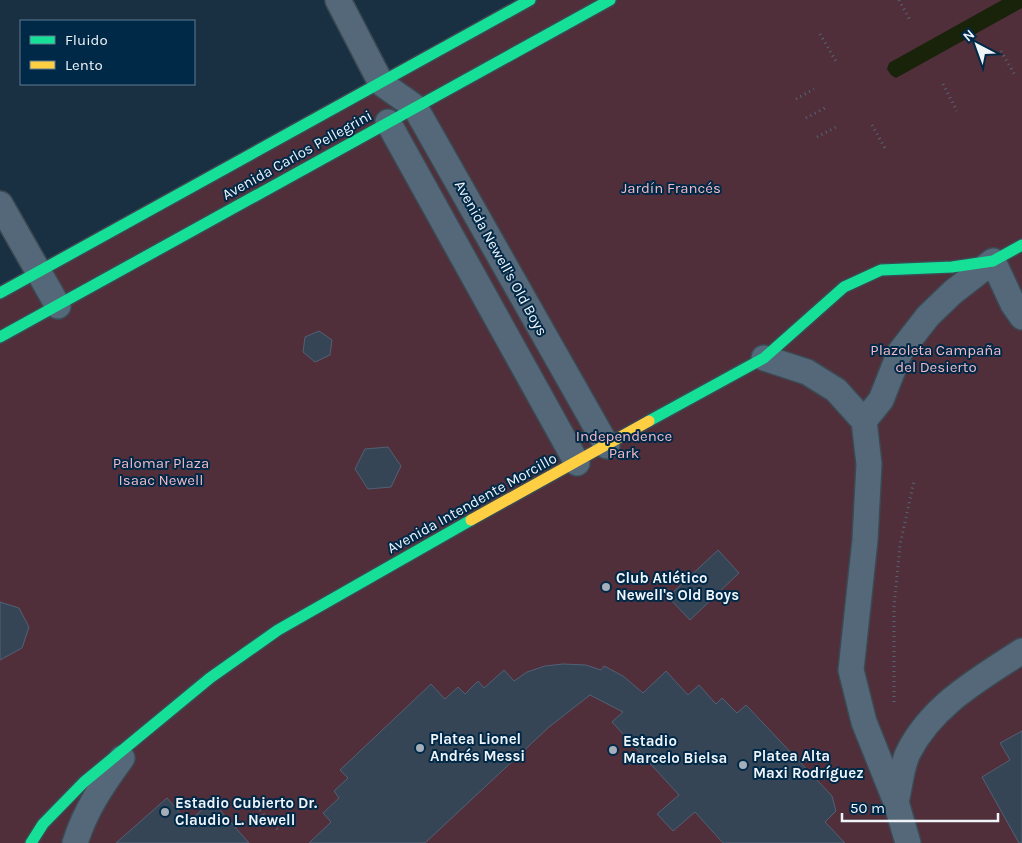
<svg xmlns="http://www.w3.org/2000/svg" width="1022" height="843" font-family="Karla,sans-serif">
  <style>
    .green { fill: #512f3a }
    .water { fill: #18230a }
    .building { fill: #364556; stroke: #516074 }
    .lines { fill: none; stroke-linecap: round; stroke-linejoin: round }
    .street-casing { stroke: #3b4953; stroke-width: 28 }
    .fast-casing { stroke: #3b4953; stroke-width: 14 }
    .slow-casing { stroke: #3b4953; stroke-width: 14 }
    .path { stroke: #546675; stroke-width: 3; stroke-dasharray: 1 4; stroke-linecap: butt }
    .street { stroke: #546879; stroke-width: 25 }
    .fast { stroke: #16e098; stroke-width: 11 }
    .slow { stroke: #ffcf43; stroke-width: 11 }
    .poi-dot { fill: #a4afb9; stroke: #002948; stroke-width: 2 }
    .labels { text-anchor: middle; stroke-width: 4; stroke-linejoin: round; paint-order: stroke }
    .street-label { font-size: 15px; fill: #eff4f9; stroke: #002948 }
    .park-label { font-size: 15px; fill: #f3b9c4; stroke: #002948 }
    .poi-label { font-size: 15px; font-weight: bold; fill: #eff4f9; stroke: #002948; text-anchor: start }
  </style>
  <rect width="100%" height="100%" fill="#183042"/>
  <polygon class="green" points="530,0 1022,0 1022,843 0,843 0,293"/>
  <polygon class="water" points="1002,0 1022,0 1022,8 896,78 891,75 887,69 889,63"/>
  <g class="building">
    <polygon points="319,331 332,340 330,355 315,362 303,352 305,337"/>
    <polygon points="388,447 401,466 391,487 368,489 355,469 365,449"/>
    <polygon points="718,550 739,573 690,620 668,597"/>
    <polygon points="0,602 19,608 29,627 22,648 0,660"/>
    <polygon points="563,664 586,665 601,670 604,666 623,676 643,693 666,671 688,695 699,685 716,704 722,698 737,713 746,705 832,796 836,811 825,822 845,843 723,843 695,812 673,831 657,814 679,795 612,722 623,712 590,695 549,727 425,843 309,843 331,822 323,813 339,798 334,791 348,778 340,770 431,684 445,699 458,687 465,694 478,681 484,688 504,670 514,681 527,672 545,666"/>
    <polygon points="1022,731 1022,843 1019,843 982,777 1010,760 1000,743"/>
    <polygon points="167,798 188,822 212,801 249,843 116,843"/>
  </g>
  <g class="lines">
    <defs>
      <g id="street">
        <polyline points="338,0 381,83 415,107 607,446"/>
        <polyline points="388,122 577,463"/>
        <polyline points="0,204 58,306"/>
        <polyline points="764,358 807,372 836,390 864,421 869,464 865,540 851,670 864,722 896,802 908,843"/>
        <polyline points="864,421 881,400 900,352 928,316 953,292 993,261 1013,304 1022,317"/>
        <path d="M 896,802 C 900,787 901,768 908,753 C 932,705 979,679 1022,651"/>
        <path d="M 75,843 C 85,811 102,785 122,758"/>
      </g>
      <g id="fast">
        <polyline points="0,293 530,0"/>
        <polyline points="0,337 610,0"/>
        <polyline points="649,421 764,358 844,287 881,270 952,267 993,261 1022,245"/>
        <polyline points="31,843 43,824 84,782 210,678 278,630 471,520"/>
      </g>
      <polyline id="slow" points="471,520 649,421"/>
    </defs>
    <use href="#street" class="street-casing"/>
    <use href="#fast" class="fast-casing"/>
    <use href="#slow" class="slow-casing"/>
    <g class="path">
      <polyline points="899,0 911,22"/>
      <polyline points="820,34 837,63"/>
      <polyline points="1001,51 1016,77"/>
      <polyline points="943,84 957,111"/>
      <polyline points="796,99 814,89"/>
      <polyline points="806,118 825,108"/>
      <polyline points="872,125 886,150"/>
      <polyline points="817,137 836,127"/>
      <polyline points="894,702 894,607 900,545 914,481"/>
      <polyline points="260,810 280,832"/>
    </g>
    <use href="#street" class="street"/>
    <use href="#fast" class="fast"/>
    <use href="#slow" class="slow"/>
  </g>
  <g class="poi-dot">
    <circle cx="606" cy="587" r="5"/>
    <circle cx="420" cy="748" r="5"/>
    <circle cx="613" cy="750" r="5"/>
    <circle cx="743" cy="765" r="5"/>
    <circle cx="165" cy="812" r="5"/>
  </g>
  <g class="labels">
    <g class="street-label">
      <text transform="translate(297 155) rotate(-29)" y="5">Avenida Carlos Pellegrini</text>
      <text transform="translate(501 258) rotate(61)" y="5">Avenida Newell's Old Boys</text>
      <text transform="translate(472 503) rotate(-29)" y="5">Avenida Intendente Morcillo</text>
    </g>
    <g class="park-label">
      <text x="671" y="193">Jardín Francés</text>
      <text x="936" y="355">Plazoleta Campaña<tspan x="936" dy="17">del Desierto</tspan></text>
      <text x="624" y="441">Independence<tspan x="624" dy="17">Park</tspan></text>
      <text x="161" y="468">Palomar Plaza<tspan x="161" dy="17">Isaac Newell</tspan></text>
    </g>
    <g class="poi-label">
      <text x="616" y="583">Club Atlético<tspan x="616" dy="17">Newell's Old Boys</tspan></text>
      <text x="430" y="744">Platea Lionel<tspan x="430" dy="17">Andrés Messi</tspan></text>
      <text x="623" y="746">Estadio<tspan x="623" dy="17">Marcelo Bielsa</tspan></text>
      <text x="753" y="761">Platea Alta<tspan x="753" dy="17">Maxi Rodríguez</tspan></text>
      <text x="175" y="808">Estadio Cubierto Dr.<tspan x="175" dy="17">Claudio L. Newell</tspan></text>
    </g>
  </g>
  <rect x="20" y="20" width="175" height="65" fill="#002948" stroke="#607a8f"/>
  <rect x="30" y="36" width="25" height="8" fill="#16e098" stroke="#607a8f"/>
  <text x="65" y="45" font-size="15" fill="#eff4f9">Fluido</text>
  <rect x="30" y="61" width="25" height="8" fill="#ffcf43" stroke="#607a8f"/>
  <text x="65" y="70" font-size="15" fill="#eff4f9">Lento</text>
  <g transform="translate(977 45) rotate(319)" stroke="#002948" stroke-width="4" paint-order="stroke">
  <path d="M0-4L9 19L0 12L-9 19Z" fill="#eff4f9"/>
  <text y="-8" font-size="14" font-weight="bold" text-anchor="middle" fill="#eff4f9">N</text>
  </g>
  <path d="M842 813v8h156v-8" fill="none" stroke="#eff4f9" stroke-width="2.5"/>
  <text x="850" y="813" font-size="15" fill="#eff4f9" stroke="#002948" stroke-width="4" paint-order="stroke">50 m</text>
</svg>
